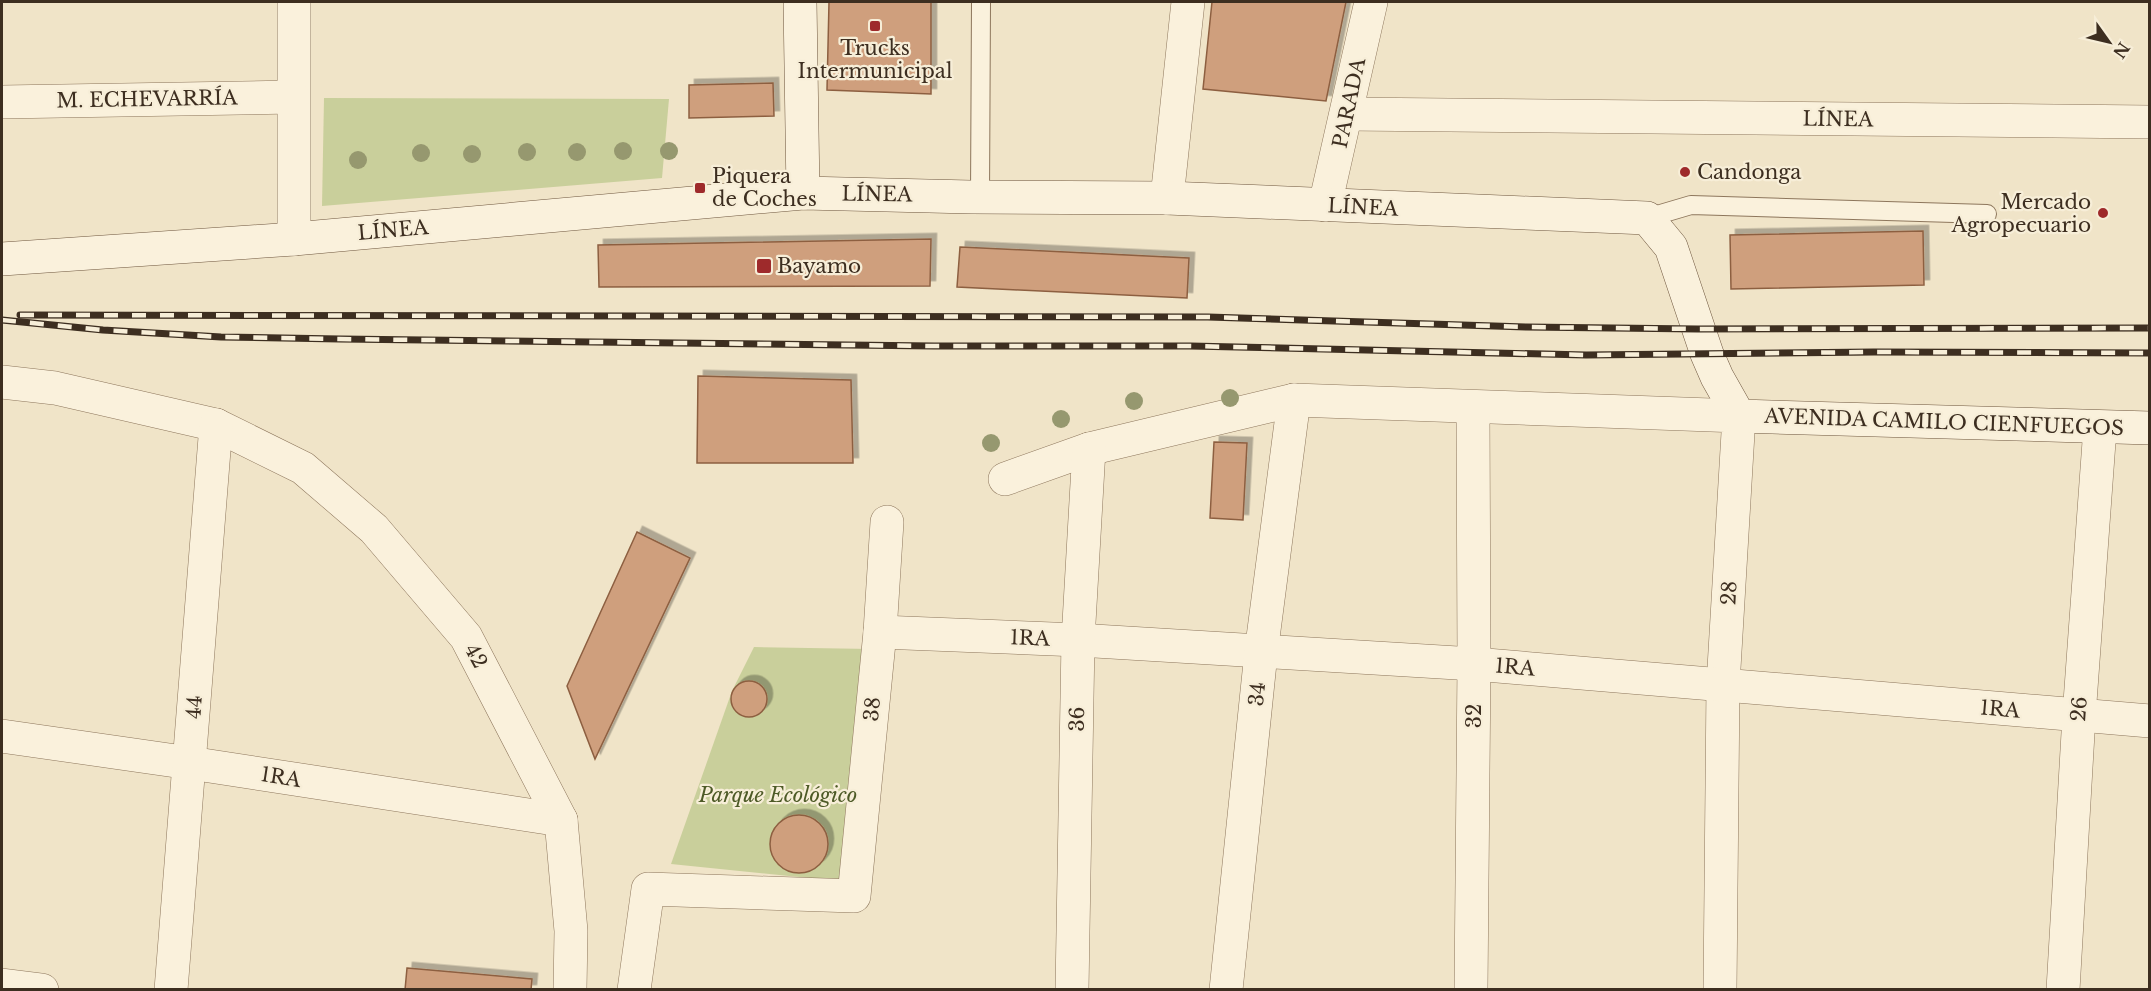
<svg xmlns="http://www.w3.org/2000/svg" width="2151" height="991" font-family="'Libre Baskerville',serif">
  <style>
    .green { fill: #c9cf9b }
    .building { fill: #cf9f7d; stroke: #8d5f41; stroke-width: 1.5; filter: url(#shadow) }
    .lines { fill: none; stroke-linecap: round; stroke-linejoin: round }
    .service-casing { stroke: #8d765c; stroke-width: 20 }
    .minor-casing { stroke: #8d765c; stroke-width: 34 }
    .tertiary-casing { stroke: #8d765c; stroke-width: 34 }
    .secondary-casing { stroke: #6f573f; stroke-width: 34 }
    .service { stroke: #faf1dc; stroke-width: 18 }
    .minor { stroke: #faf1dc; stroke-width: 33 }
    .tertiary { stroke: #faf1dc; stroke-width: 33 }
    .secondary { stroke: #faf1dc; stroke-width: 33 }
    .rail-casing { stroke: #3d2e20; stroke-width: 7 }
    .rail { stroke: #f7eed8; stroke-width: 4.5; stroke-dasharray: 14; stroke-linecap: butt }
    .tree { fill: #96986f }
    .poi-dot { fill: #9e2a2b; stroke: #f7eed8; stroke-width: 2 }
    .labels { text-anchor: middle; stroke-width: 4.5; stroke-linejoin: round; paint-order: stroke }
    .poi-label { font-size: 20px; fill: #3d2e20; stroke: #f7eed8; text-anchor: start }
    .street-label { font-size: 20px; fill: #3d2e20; stroke: #f7eed8 }
    .park-label { font-size: 20px; font-style: italic; fill: #4d5a26; stroke: #f7eed8 }
  </style>
  <defs>
    <filter id="shadow"><feDropShadow dx="5.5" dy="-5.5" stdDeviation="0" flood-color="#0004"/></filter>
  </defs>
  <rect width="100%" height="100%" fill="#f0e4c8"/>
  <g class="green">
    <polygon points="324,98 669,99 662,178 322,206"/>
    <polygon points="754,647 872,649 849,882 671,864 732,691"/>
  </g>
  <g class="building">
    <polygon points="829,2 931,2 931,94 827,90"/>
    <polygon points="1212,2 1346,2 1326,101 1203,89"/>
    <polygon points="773,83 774,116 689,118 689,85"/>
    <polygon points="1923,231 1924,285 1731,289 1730,235"/>
    <polygon points="931,239 930,286 599,287 598,245"/>
    <polygon points="960,247 1189,258 1187,298 957,287"/>
    <polygon points="698,376 851,380 853,463 697,463"/>
    <polygon points="1214,442 1247,443 1243,520 1210,518"/>
    <polygon points="637,532 690,558 595,759 567,686"/>
    <circle cx="749" cy="699" r="18"/>
    <circle cx="799" cy="844" r="29"/>
    <polygon points="407,968 532,979 531,990 405,990"/>
  </g>
  <g class="lines">
    <defs>
      <g id="service">
        <polyline points="980,197 981,2"/>
        <polyline points="1647,218 1691,205 1987,214"/>
      </g>
      <g id="minor">
        <polyline points="294,2 294,239"/>
        <polyline points="2,102 293,97"/>
        <polyline points="1167,198 1188,2"/>
        <polyline points="2,382 55,388 216,425 303,468 374,529 466,637 561,820 571,931 570,990"/>
        <polyline points="1005,479 1089,449 1294,400 1739,416 1723,685 1720,990"/>
        <polyline points="880,632 1078,640 1474,664 2150,721"/>
        <polyline points="2,736 190,763 561,820"/>
        <polyline points="2,985 42,990"/>
        <polyline points="171,990 216,425"/>
        <polyline points="634,990 648,889 854,896 880,632 887,522"/>
        <polyline points="1072,990 1078,640 1089,449"/>
        <polyline points="1226,990 1261,653 1294,400"/>
        <polyline points="1471,990 1474,664 1473,407"/>
        <polyline points="2063,990 2079,716 2100,428"/>
      </g>
      <g id="tertiary">
        <polyline points="1347,114 2150,122"/>
        <polyline points="1325,205 1371,2"/>
      </g>
      <g id="secondary">
        <polyline points="800,2 803,193"/>
        <polyline points="2,259 294,239 803,193 971,197 1167,198 1647,218 1671,247 1707,354 1717,377 1739,416 2150,428"/>
      </g>
    </defs>
    <use href="#service" class="service-casing"/>
    <use href="#minor" class="minor-casing"/>
    <use href="#tertiary" class="tertiary-casing"/>
    <use href="#secondary" class="secondary-casing"/>
    <use href="#service" class="service"/>
    <use href="#minor" class="minor"/>
    <use href="#tertiary" class="tertiary"/>
    <use href="#secondary" class="secondary"/>
    <defs>
      <g id="rail">
        <polyline points="20,315 1208,317 1526,327 1698,329 2150,328"/>
        <polyline points="2,320 103,330 221,337 340,339 934,346 1190,346 1586,355 1874,352 2150,353"/>
      </g>
    </defs>
    <use href="#rail" class="rail-casing"/>
    <use href="#rail" class="rail"/>
  </g>
  <g class="tree">
    <circle cx="623" cy="151" r="9"/>
    <circle cx="669" cy="151" r="9"/>
    <circle cx="527" cy="152" r="9"/>
    <circle cx="577" cy="152" r="9"/>
    <circle cx="421" cy="153" r="9"/>
    <circle cx="472" cy="154" r="9"/>
    <circle cx="358" cy="160" r="9"/>
    <circle cx="1230" cy="398" r="9"/>
    <circle cx="1134" cy="401" r="9"/>
    <circle cx="1061" cy="419" r="9"/>
    <circle cx="991" cy="443" r="9"/>
  </g>
  <g class="poi-dot">
    <rect x="869" y="20" width="12" height="12" rx="3"/>
    <circle cx="1685" cy="172" r="6"/>
    <rect x="694" y="182" width="12" height="12" rx="3"/>
    <circle cx="2103" cy="213" r="6"/>
    <rect x="756" y="258" width="16" height="16" rx="3"/>
  </g>
  <g class="labels">
    <g class="poi-label">
      <text x="875" y="55" text-anchor="middle">Trucks<tspan x="875" dy="23">Intermunicipal</tspan></text>
      <text x="1697" y="179">Candonga</text>
      <text x="712" y="183">Piquera<tspan x="712" dy="23">de Coches</tspan></text>
      <text x="2091" y="209" text-anchor="end">Mercado<tspan x="2091" dy="23">Agropecuario</tspan></text>
      <text x="777" y="273">Bayamo</text>
    </g>
    <g class="street-label">
      <text transform="translate(147 99) rotate(-1)" y="7">M. ECHEVARRÍA</text>
      <text transform="translate(1349 103) rotate(-78)" y="7">PARADA</text>
      <text transform="translate(1838 119) rotate(1)" y="7">LÍNEA</text>
      <text transform="translate(877 194) rotate(1)" y="7">LÍNEA</text>
      <text transform="translate(1363 207) rotate(3)" y="7">LÍNEA</text>
      <text transform="translate(393 230) rotate(-5)" y="7">LÍNEA</text>
      <text transform="translate(1944 422) rotate(2)" y="7">AVENIDA CAMILO CIENFUEGOS</text>
      <text transform="translate(1729 593) rotate(-87)" y="7">28</text>
      <text transform="translate(1030 638) rotate(2)" y="7">1RA</text>
      <text transform="translate(476 656) rotate(62)" y="7">42</text>
      <text transform="translate(1515 667) rotate(5)" y="7">1RA</text>
      <text transform="translate(1257 694) rotate(-84)" y="7">34</text>
      <text transform="translate(194 707) rotate(-86)" y="7">44</text>
      <text transform="translate(872 709) rotate(-84)" y="7">38</text>
      <text transform="translate(2000 709) rotate(5)" y="7">1RA</text>
      <text transform="translate(2079 709) rotate(-86)" y="7">26</text>
      <text transform="translate(1474 716) rotate(-90)" y="7">32</text>
      <text transform="translate(1077 719) rotate(-89)" y="7">36</text>
      <text transform="translate(281 777) rotate(9)" y="7">1RA</text>
    </g>
    <g class="park-label">
      <text x="778" y="802">Parque Ecológico</text>
    </g>
  </g>
  <rect width="2151" height="991" fill="none" stroke="#3d2e20" stroke-width="6"/>
  <g transform="translate(2109 42) rotate(124)" stroke="#f7eed8" stroke-width="4.5" paint-order="stroke">
  <path d="M0-4.5L10 22L0 15L-10 22Z" fill="#3d2e20"/>
  <text y="-9" font-size="16" font-weight="bold" text-anchor="middle" fill="#3d2e20">N</text>
  </g>
</svg>
